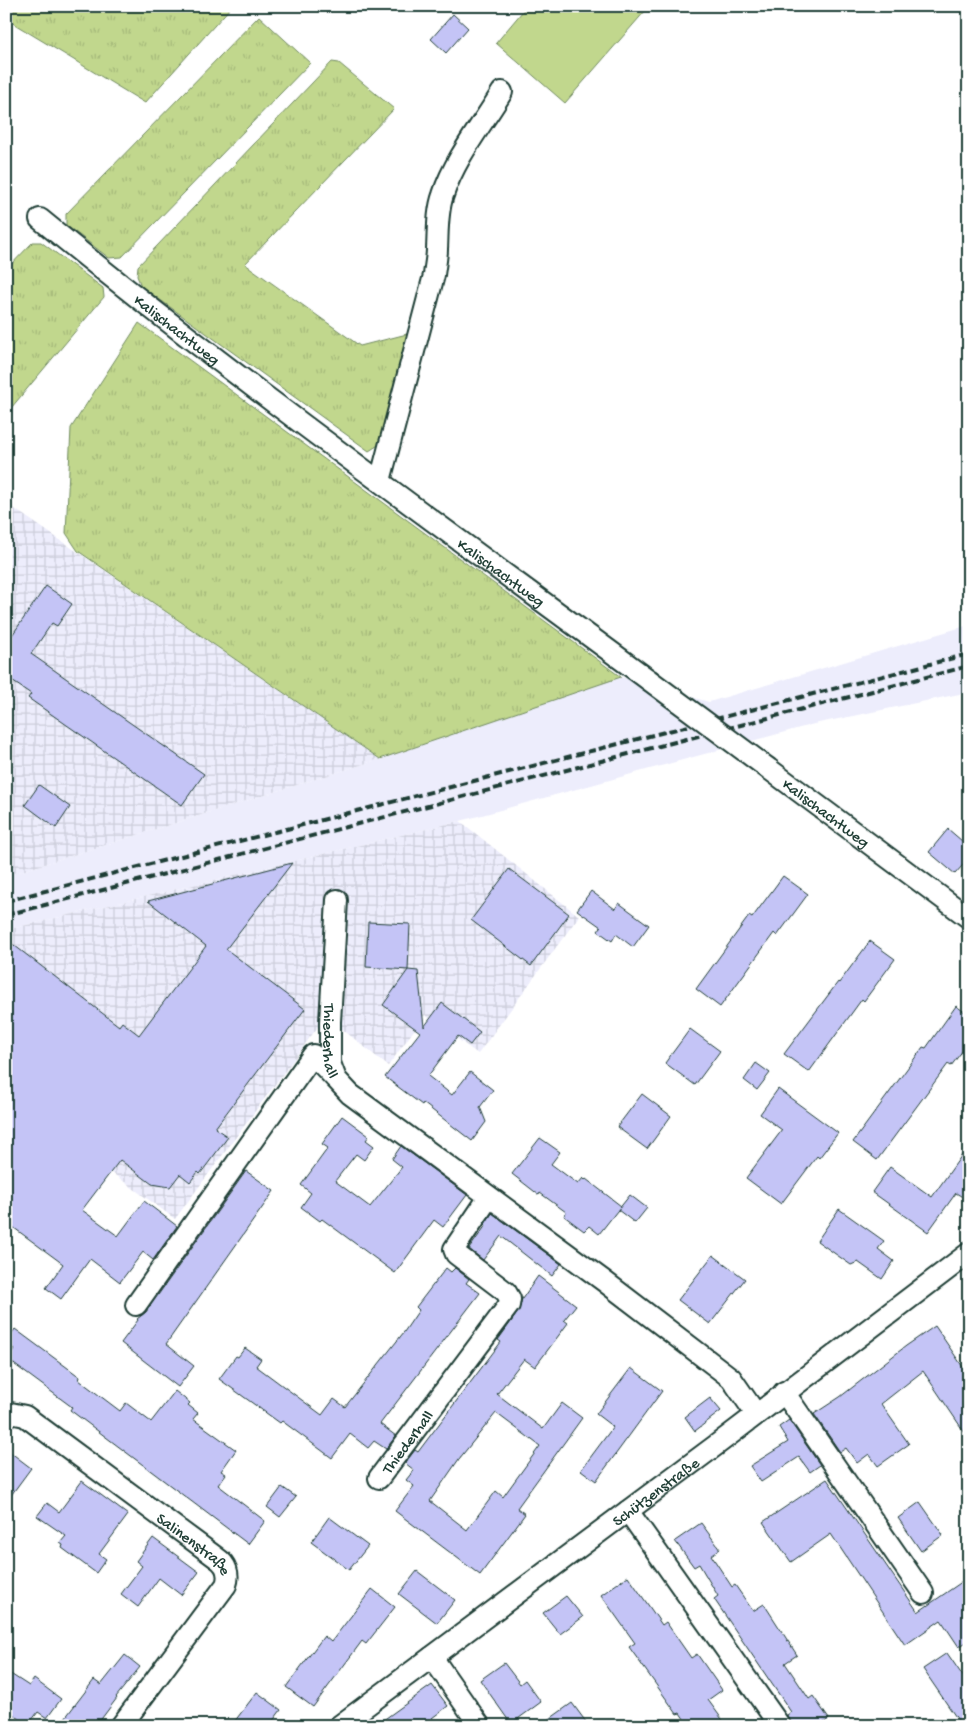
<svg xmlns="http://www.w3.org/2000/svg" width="975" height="1732" font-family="'Gochi Hand',sans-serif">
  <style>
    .built { fill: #ededfc }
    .industrial { fill: url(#industrial-grid) }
    .grass { fill: url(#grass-tufts); stroke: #708a60 }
    .pitch { fill: #c1d78d; stroke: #708a60 }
    .building { fill: #c4c4f6; stroke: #1f3d34; fill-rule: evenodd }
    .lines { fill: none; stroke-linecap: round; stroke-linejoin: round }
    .minor-casing { stroke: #1f3d34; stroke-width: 24 }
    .minor { stroke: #fff; stroke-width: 20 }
    .rail { stroke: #1f3d34; stroke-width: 4; stroke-dasharray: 8 4; stroke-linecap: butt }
    .minor-bridge-casing { stroke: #1f3d34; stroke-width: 24; stroke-linecap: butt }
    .minor-bridge { stroke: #fff; stroke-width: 20 }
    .labels { text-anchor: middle; stroke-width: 5; stroke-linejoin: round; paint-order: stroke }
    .street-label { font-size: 16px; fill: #1f3d34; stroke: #fff }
  </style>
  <defs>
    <pattern id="industrial-grid" width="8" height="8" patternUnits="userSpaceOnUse" patternTransform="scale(1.25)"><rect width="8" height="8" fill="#ededfc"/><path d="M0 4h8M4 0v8" fill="none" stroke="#cbccd9"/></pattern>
    <pattern id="grass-tufts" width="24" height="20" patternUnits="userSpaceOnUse" patternTransform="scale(1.25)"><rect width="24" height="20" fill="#c1d78d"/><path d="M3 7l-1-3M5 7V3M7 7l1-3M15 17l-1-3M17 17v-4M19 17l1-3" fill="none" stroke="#a5b97a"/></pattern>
  </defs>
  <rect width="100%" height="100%" fill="#fff"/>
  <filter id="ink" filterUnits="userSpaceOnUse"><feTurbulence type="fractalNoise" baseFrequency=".02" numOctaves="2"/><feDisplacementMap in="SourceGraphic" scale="10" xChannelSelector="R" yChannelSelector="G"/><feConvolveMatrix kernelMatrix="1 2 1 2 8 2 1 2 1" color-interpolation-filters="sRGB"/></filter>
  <g filter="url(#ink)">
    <polygon class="built" points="969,625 969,692 814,724 460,821 6,930 6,876 380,759 621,677 709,702"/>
    <g class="industrial">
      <polygon points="6,503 380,759 6,876"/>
      <polygon points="460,821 579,916 478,1054 425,1015 388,1066 326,1016 175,1219 74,1145 6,1235 6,930"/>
    </g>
    <g class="grass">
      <polygon points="6,6 232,6 145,103 6,19"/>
      <polygon points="259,16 310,63 122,257 109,258 66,225 66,214"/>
      <polygon points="332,62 339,63 394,109 245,264 360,346 407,334 380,444 369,451 141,286 137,276 138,266"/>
      <polygon points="33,242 41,242 103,288 104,297 6,414 6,270"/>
      <polygon points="139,323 621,677 380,759 78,551 66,533 71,428"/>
    </g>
    <polygon class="pitch" points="527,6 641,6 646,10 565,103 496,43"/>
    <g class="building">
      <polygon points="453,14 468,28 446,53 431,39"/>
      <polygon points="46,586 72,604 57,626 52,623 31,654 204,774 182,805 28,698 31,694 6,677 6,644"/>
      <polygon points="39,785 70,807 56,828 25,805"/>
      <polygon points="948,829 969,847 969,858 955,874 929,852"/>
      <polygon points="292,863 226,949 305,1009 215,1128 228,1137 200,1174 198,1172 190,1182 180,1174 170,1187 152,1184 120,1160 82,1210 118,1236 144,1201 177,1226 153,1260 143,1252 120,1282 90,1259 61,1299 46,1288 63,1264 6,1222 6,939 119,1026 122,1022 139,1035 206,946 148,901"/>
      <polygon points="509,869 569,914 531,966 471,920"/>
      <polygon points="783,876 808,894 777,936 774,933 720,1007 696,989 749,916 752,918"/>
      <polygon points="591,891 615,909 619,903 649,925 633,947 616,934 612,941 598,931 601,927 577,910"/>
      <polygon points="368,922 410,924 408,970 366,967"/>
      <polygon points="870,941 895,959 864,1001 862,999 809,1072 784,1054 838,982 839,983"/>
      <polygon points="408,970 418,971 424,1027 442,1003 480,1032 470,1045 458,1036 428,1076 452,1095 470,1072 493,1090 480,1107 486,1122 472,1141 423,1103 422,1105 385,1077 420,1032 383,1005"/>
      <polygon points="956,1006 969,1015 969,1042 951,1066 948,1064 877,1160 853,1142 923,1047 926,1048"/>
      <polygon points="690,1029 720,1051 695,1085 665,1063"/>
      <polygon points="756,1063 770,1073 757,1090 744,1080"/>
      <polygon points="778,1089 838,1133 819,1158 817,1156 781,1204 746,1178 782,1130 760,1114"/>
      <polygon points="642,1094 671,1116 647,1149 617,1127"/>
      <polygon points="342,1116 369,1136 366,1140 374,1146 364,1160 356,1154 335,1181 370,1207 402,1167 392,1159 401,1146 467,1195 443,1227 434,1220 395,1273 322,1219 320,1221 301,1207 311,1193 301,1185 328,1148 322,1144"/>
      <polygon points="540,1138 560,1152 551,1164 578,1184 583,1178 585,1180 586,1179 621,1206 599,1234 589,1226 584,1231 564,1216 566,1212 540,1193 539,1195 512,1174"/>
      <polygon points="969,1145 969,1201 956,1193 928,1232 872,1192 890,1167 932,1197"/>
      <polygon points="246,1171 274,1191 166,1344 194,1366 178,1387 121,1343 138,1320 137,1319 146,1312"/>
      <polygon points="630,1195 647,1208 635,1223 618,1210"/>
      <polygon points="839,1209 884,1241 878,1249 894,1261 882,1279 858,1262 851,1265 817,1241"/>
      <polygon points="492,1213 561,1264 552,1276 501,1236 483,1260 469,1249 486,1225 485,1224"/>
      <polygon points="713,1255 745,1279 710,1324 678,1300"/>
      <polygon points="446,1268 451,1272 455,1268 469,1279 466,1283 480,1293 380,1424 396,1436 386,1449 374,1441 368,1448 350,1434 332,1458 282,1421 280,1423 219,1379 236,1356 238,1357 245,1348 261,1359 256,1366 322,1415 334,1399 345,1407 404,1332 419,1310 416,1307"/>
      <path d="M 538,1276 L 576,1305 L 564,1320 L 568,1323 L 535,1367 L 524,1359 L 497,1394 L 543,1429 L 562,1403 L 582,1418 L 517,1508 L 525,1514 L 480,1575 L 395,1511 L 414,1486 L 406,1480 L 414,1470 L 405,1463 L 415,1450 L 418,1452 L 427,1440 L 501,1342 L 498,1340 L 518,1312 L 522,1299 ZM 496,1413 L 540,1446 L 503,1497 L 496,1491 L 467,1530 L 430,1501 L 459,1459 Z"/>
      <polygon points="935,1326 969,1376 969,1439 923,1371 881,1404 909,1444 878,1466 869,1454 857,1463 846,1448 840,1452 814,1414 840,1397 906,1346"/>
      <polygon points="15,1329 80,1377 79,1380 120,1411 126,1403 151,1422 175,1391 190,1403 188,1405 198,1413 193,1419 236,1450 221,1471 226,1474 218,1485 265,1521 248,1544 70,1410 72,1407 7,1359 14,1349 6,1341"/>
      <polygon points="631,1368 662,1391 596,1481 581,1470 613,1427 596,1414"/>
      <polygon points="710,1398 721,1411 695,1431 685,1417"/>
      <polygon points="789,1420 820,1465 810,1472 799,1457 761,1482 750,1466 788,1442 779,1427"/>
      <polygon points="6,1449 31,1468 6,1502"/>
      <polygon points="827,1479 918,1612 969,1577 969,1640 959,1647 941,1620 905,1645 831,1534 791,1562 763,1522"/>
      <polygon points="82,1481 128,1515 99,1554 106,1559 96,1573 62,1548 63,1545 60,1543 66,1536 37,1516 47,1503 59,1512"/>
      <polygon points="282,1487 296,1497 280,1517 267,1507"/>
      <polygon points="920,1502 943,1535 921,1551 898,1518"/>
      <polygon points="329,1517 368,1546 349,1570 311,1542"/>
      <polygon points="701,1523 720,1549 711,1555 732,1587 735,1585 753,1611 764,1604 797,1655 785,1663 809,1699 813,1696 829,1719 819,1726 794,1726 787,1715 791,1712 714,1599 718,1596 699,1564 694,1567 675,1541"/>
      <polygon points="153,1538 199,1572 181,1595 159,1578 138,1607 121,1594 142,1566 136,1561"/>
      <polygon points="417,1571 455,1600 437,1623 399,1594"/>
      <polygon points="628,1576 662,1625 666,1622 691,1658 697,1654 722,1690 708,1700 727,1726 689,1726 680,1713 677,1714 629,1647 635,1643 601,1595"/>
      <polygon points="372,1589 395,1607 366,1644 362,1641 313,1707 286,1687 324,1636 331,1642"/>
      <polygon points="566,1596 583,1617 560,1634 543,1613"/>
      <polygon points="947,1653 969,1685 969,1726 962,1726 923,1669"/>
      <polygon points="125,1655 140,1667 116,1697 117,1698 96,1726 76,1726 65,1718 94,1680 101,1685"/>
      <polygon points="504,1663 520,1684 525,1680 541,1702 511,1724 480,1680"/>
      <polygon points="6,1671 29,1686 34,1679 61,1699 47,1718 38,1712 28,1725 6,1709"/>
      <polygon points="432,1685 448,1706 432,1718 438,1726 375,1726"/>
      <polygon points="257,1692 281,1710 269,1726 231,1726"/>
      <polygon points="572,1703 589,1726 540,1726"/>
    </g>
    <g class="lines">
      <defs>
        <g id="minor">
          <path id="s1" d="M 40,219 C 237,381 445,529 649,680"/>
          <path d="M 380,481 L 434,275 C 435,266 437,257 437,249 C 438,231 437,212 443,195 C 455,158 482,125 502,92"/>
          <path id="s2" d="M 769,769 L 969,918"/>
          <path id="s3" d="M 337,900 L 330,1022 L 330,1063 L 336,1079 L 350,1094 L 604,1281 L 731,1378 L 756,1414"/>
          <polyline points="136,1305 313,1055 335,1078"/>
          <polyline points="784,1392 923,1593"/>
          <path id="s4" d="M 6,1412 L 25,1416 L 217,1558 C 226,1564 230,1574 226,1585 L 121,1726"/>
          <path id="s5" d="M 379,1478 L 509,1305 L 510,1299 L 506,1292 L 456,1254 L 454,1249 L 489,1197"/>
          <polyline points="628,1511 780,1726"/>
          <polyline points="432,1657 480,1726"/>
          <path id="s6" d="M 339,1726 L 715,1446 L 969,1253"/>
        </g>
      </defs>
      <use href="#minor" class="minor-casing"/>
      <use href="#minor" class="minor"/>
      <g class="rail">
        <polyline points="6,901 969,654"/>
        <polyline points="6,915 969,666"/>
      </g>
      <defs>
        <polyline id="minor-bridge" points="649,680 769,769"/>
      </defs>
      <use href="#minor-bridge" class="minor-bridge-casing"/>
      <use href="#minor-bridge" class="minor-bridge"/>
    </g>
  </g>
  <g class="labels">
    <g class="street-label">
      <text dy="6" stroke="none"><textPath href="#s1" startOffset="176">Kalischachtweg</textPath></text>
      <text dy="6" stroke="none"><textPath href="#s1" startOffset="581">Kalischachtweg</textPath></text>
      <text dy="6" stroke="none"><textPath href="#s2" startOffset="72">Kalischachtweg</textPath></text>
      <text dy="6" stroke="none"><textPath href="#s3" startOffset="141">Thiederhall</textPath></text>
      <text dy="6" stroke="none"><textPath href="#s5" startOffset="46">Thiederhall</textPath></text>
      <text dy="6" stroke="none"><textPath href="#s6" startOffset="394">Schützenstraße</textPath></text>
      <text dy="6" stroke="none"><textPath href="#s4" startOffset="232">Salinenstraße</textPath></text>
    </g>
  </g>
  <rect width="975" height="1732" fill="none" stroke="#fff" stroke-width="25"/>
  <rect x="12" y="12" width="950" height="1707" fill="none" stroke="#1f3d34" stroke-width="2" filter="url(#ink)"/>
</svg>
